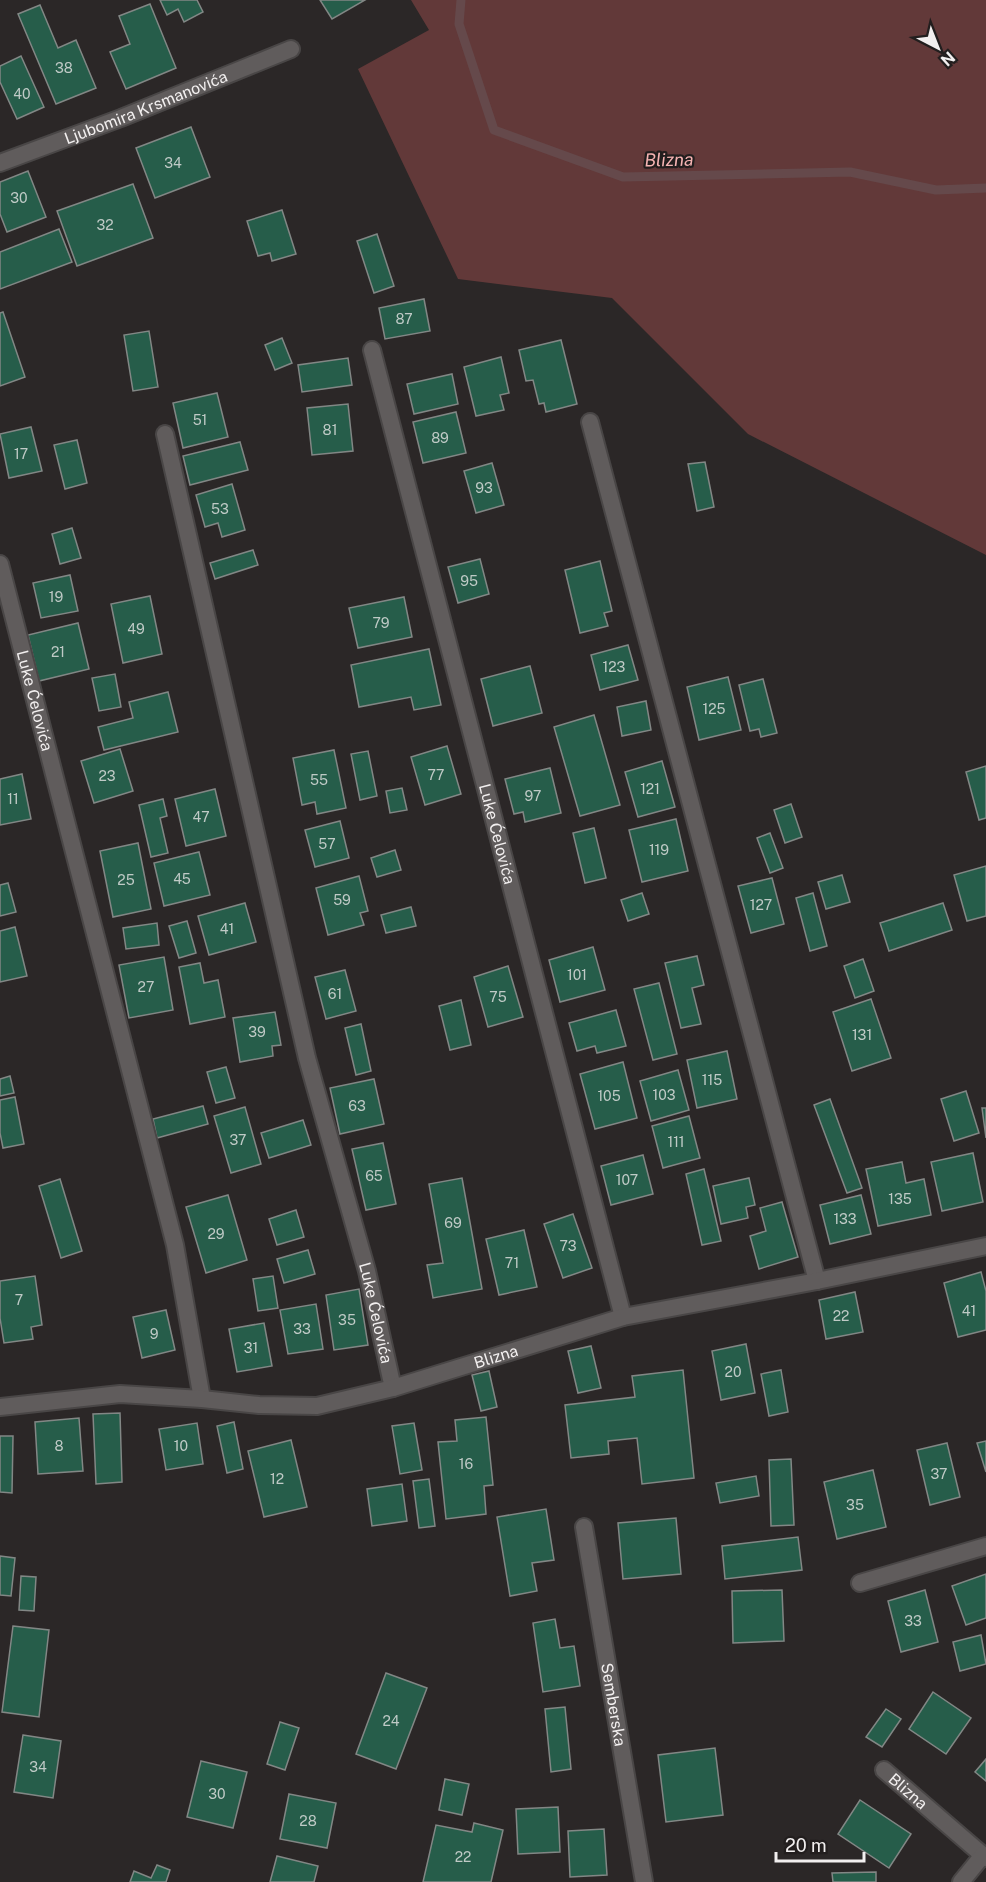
<svg xmlns="http://www.w3.org/2000/svg" width="986" height="1882" font-family="'Public Sans',sans-serif">
  <style>
    .green { fill: #623939 }
    .lines { fill: none; stroke-linecap: round; stroke-linejoin: round }
    .stream { stroke: #65494b; stroke-width: 9 }
    .building { fill: #265d4a; stroke: #828785; stroke-width: 1.5 }
    .minor-casing { stroke: #494646; stroke-width: 20 }
    .minor { stroke: #605c5c; stroke-width: 16 }
    .labels { text-anchor: middle; stroke-width: 4.5; stroke-linejoin: round; paint-order: stroke }
    .number-label { font-size: 14px; fill: #bfcac6 }
    .street-label { font-size: 16px; fill: #f2efef; stroke: #221e1e }
    .water-label { font-size: 18px; font-style: italic; fill: #f6b4b3; stroke: #221e1e }
  </style>
  <rect width="100%" height="100%" fill="#2b2727"/>
  <polygon class="green" points="411,0 986,0 986,555 748,434 612,298 458,279 358,69 429,30"/>
  <g class="lines">
    <polyline class="stream" points="461,0 459,24 494,130 623,177 850,172 936,190 986,188"/>
  </g>
  <g class="building">
    <polygon points="160,0 197,0 203,12 184,22 178,9 167,15"/>
    <polygon points="320,0 365,0 332,19"/>
    <polygon points="150,4 176,68 126,89 110,52 130,44 119,16"/>
    <polygon points="40,5 58,48 76,40 96,88 56,104 18,14"/>
    <polygon points="21,56 44,107 17,119 0,82 0,66"/>
    <polygon points="191,127 210,177 155,198 136,148"/>
    <polygon points="28,171 46,217 7,232 0,214 0,182"/>
    <polygon points="133,184 153,238 77,266 57,211"/>
    <polygon points="282,210 296,254 272,261 270,253 258,256 247,221"/>
    <polygon points="59,229 72,262 0,289 0,252"/>
    <polygon points="377,234 394,286 374,293 357,241"/>
    <polygon points="424,299 430,331 385,339 379,308"/>
    <polygon points="3,312 25,377 0,386 0,313"/>
    <polygon points="149,331 158,387 133,391 124,335"/>
    <polygon points="282,338 292,363 275,370 265,345"/>
    <polygon points="561,340 577,404 546,412 544,403 539,404 533,380 526,381 519,350"/>
    <polygon points="501,357 509,393 500,395 504,410 476,416 464,367"/>
    <polygon points="348,358 352,385 302,392 298,365"/>
    <polygon points="452,374 458,404 414,414 407,384"/>
    <polygon points="217,393 228,437 183,448 173,403"/>
    <polygon points="348,404 353,451 312,455 307,408"/>
    <polygon points="456,412 466,453 423,463 413,422"/>
    <polygon points="31,427 42,471 9,478 0,434"/>
    <polygon points="77,440 87,483 65,489 54,445"/>
    <polygon points="240,442 248,470 190,485 183,456"/>
    <polygon points="705,462 714,507 697,511 688,464"/>
    <polygon points="492,463 504,505 476,513 464,471"/>
    <polygon points="232,484 245,530 222,537 218,523 205,527 196,495"/>
    <polygon points="72,528 81,558 60,564 52,534"/>
    <polygon points="253,550 258,565 215,579 210,563"/>
    <polygon points="480,559 489,594 458,603 448,567"/>
    <polygon points="600,561 612,611 604,613 608,626 580,633 565,570"/>
    <polygon points="70,575 78,611 41,618 33,583"/>
    <polygon points="150,596 162,654 123,663 111,604"/>
    <polygon points="404,597 412,637 358,648 349,608"/>
    <polygon points="78,623 89,669 39,681 28,635"/>
    <polygon points="628,645 638,680 600,690 591,655"/>
    <polygon points="429,649 441,705 414,710 411,697 359,707 351,665"/>
    <polygon points="530,666 542,713 493,726 481,679"/>
    <polygon points="115,674 121,707 99,711 92,678"/>
    <polygon points="728,677 741,730 699,740 687,687"/>
    <polygon points="763,679 777,733 761,737 759,729 750,731 739,685"/>
    <polygon points="168,692 178,732 104,750 98,727 133,718 129,702"/>
    <polygon points="646,701 651,730 622,736 617,707"/>
    <polygon points="594,715 620,805 580,816 554,727"/>
    <polygon points="447,746 461,794 425,805 411,757"/>
    <polygon points="120,749 133,791 94,803 81,761"/>
    <polygon points="334,750 346,808 317,814 315,802 302,805 293,758"/>
    <polygon points="368,751 377,796 360,800 351,754"/>
    <polygon points="662,761 675,807 638,817 625,772"/>
    <polygon points="986,766 986,818 979,820 966,772"/>
    <polygon points="550,768 561,813 525,822 523,812 514,814 505,779"/>
    <polygon points="22,774 31,819 0,825 0,779"/>
    <polygon points="402,788 407,810 390,813 386,791"/>
    <polygon points="215,789 226,836 186,846 175,799"/>
    <polygon points="163,799 167,816 160,818 168,853 151,857 139,805"/>
    <polygon points="791,804 802,837 785,843 774,810"/>
    <polygon points="676,819 688,871 642,882 629,830"/>
    <polygon points="340,821 349,858 315,867 305,830"/>
    <polygon points="594,828 606,878 585,883 573,833"/>
    <polygon points="770,833 783,868 770,873 757,838"/>
    <polygon points="138,843 151,909 113,917 100,851"/>
    <polygon points="395,850 401,870 377,877 371,858"/>
    <polygon points="199,852 210,895 164,906 154,863"/>
    <polygon points="986,866 986,916 967,921 954,875"/>
    <polygon points="842,875 850,902 826,909 818,882"/>
    <polygon points="359,876 368,911 360,913 364,925 328,935 316,888"/>
    <polygon points="772,878 784,924 751,933 738,886"/>
    <polygon points="8,883 16,912 0,916 0,885"/>
    <polygon points="642,893 649,914 628,921 621,900"/>
    <polygon points="813,893 827,946 810,951 796,898"/>
    <polygon points="245,903 256,942 209,955 198,916"/>
    <polygon points="943,903 952,930 889,951 880,923"/>
    <polygon points="411,907 416,926 386,933 381,915"/>
    <polygon points="187,921 196,953 179,958 169,926"/>
    <polygon points="157,923 159,945 126,949 123,928"/>
    <polygon points="15,927 27,976 0,982 0,931"/>
    <polygon points="593,947 605,990 560,1002 549,960"/>
    <polygon points="697,956 704,985 692,988 701,1024 681,1028 665,963"/>
    <polygon points="164,957 173,1010 129,1018 119,965"/>
    <polygon points="863,959 874,991 855,998 844,966"/>
    <polygon points="200,963 204,983 218,980 225,1017 190,1024 179,967"/>
    <polygon points="508,966 523,1017 488,1027 474,977"/>
    <polygon points="345,970 356,1011 326,1019 315,977"/>
    <polygon points="659,983 677,1054 653,1060 634,989"/>
    <polygon points="871,999 891,1058 852,1071 833,1012"/>
    <polygon points="461,1000 471,1045 450,1050 439,1006"/>
    <polygon points="616,1010 626,1046 597,1053 595,1046 577,1051 569,1023"/>
    <polygon points="275,1012 281,1045 272,1046 273,1056 240,1062 233,1018"/>
    <polygon points="361,1024 371,1071 356,1075 345,1028"/>
    <polygon points="727,1051 737,1099 697,1108 687,1060"/>
    <polygon points="623,1062 637,1118 595,1129 580,1074"/>
    <polygon points="226,1067 235,1098 216,1103 207,1072"/>
    <polygon points="678,1070 689,1110 651,1121 640,1081"/>
    <polygon points="10,1076 14,1093 0,1096 0,1079"/>
    <polygon points="374,1079 384,1124 340,1134 330,1088"/>
    <polygon points="966,1091 979,1133 954,1141 941,1099"/>
    <polygon points="15,1097 24,1144 3,1148 0,1133 0,1100"/>
    <polygon points="830,1099 862,1188 847,1193 814,1105"/>
    <polygon points="203,1106 208,1124 157,1138 153,1119"/>
    <polygon points="245,1107 261,1164 231,1173 214,1116"/>
    <polygon points="982,1108 986,1108 986,1138"/>
    <polygon points="689,1116 700,1158 663,1168 652,1126"/>
    <polygon points="303,1120 311,1145 269,1158 261,1133"/>
    <polygon points="383,1143 396,1204 366,1210 352,1149"/>
    <polygon points="973,1153 983,1202 942,1211 931,1162"/>
    <polygon points="643,1155 653,1194 611,1205 601,1166"/>
    <polygon points="902,1162 906,1183 924,1179 931,1215 878,1226 866,1169"/>
    <polygon points="704,1169 721,1241 702,1245 686,1174"/>
    <polygon points="462,1178 482,1289 433,1298 427,1265 443,1263 429,1184"/>
    <polygon points="749,1178 755,1205 746,1207 748,1218 721,1224 713,1186"/>
    <polygon points="60,1179 82,1251 61,1258 39,1186"/>
    <polygon points="228,1195 247,1260 206,1273 186,1207"/>
    <polygon points="861,1195 871,1234 830,1244 820,1205"/>
    <polygon points="782,1202 798,1257 759,1269 750,1236 766,1231 760,1208"/>
    <polygon points="296,1210 304,1237 277,1245 269,1219"/>
    <polygon points="573,1214 592,1268 563,1278 544,1224"/>
    <polygon points="524,1230 537,1287 499,1295 486,1239"/>
    <polygon points="308,1250 315,1274 284,1283 277,1259"/>
    <polygon points="981,1272 986,1291 986,1330 958,1337 944,1283"/>
    <polygon points="35,1276 42,1325 31,1327 33,1339 4,1343 0,1318 0,1281"/>
    <polygon points="273,1276 278,1308 258,1311 253,1279"/>
    <polygon points="359,1289 368,1345 334,1350 326,1295"/>
    <polygon points="855,1292 863,1332 826,1339 819,1300"/>
    <polygon points="316,1304 323,1349 288,1354 280,1310"/>
    <polygon points="166,1310 175,1350 142,1358 133,1317"/>
    <polygon points="264,1323 272,1366 237,1372 229,1329"/>
    <polygon points="746,1344 755,1393 721,1400 712,1351"/>
    <polygon points="591,1346 601,1388 578,1393 568,1351"/>
    <polygon points="683,1370 694,1478 642,1484 637,1438 608,1441 609,1454 571,1458 565,1405 635,1397 632,1376"/>
    <polygon points="781,1370 788,1412 769,1416 761,1374"/>
    <polygon points="489,1371 497,1407 481,1411 472,1375"/>
    <polygon points="120,1413 122,1482 96,1484 93,1414"/>
    <polygon points="486,1417 493,1485 484,1486 486,1514 446,1519 438,1442 457,1441 455,1420"/>
    <polygon points="79,1418 83,1471 38,1474 35,1422"/>
    <polygon points="234,1422 243,1469 227,1473 217,1426"/>
    <polygon points="197,1423 203,1464 166,1470 159,1429"/>
    <polygon points="414,1423 422,1470 400,1474 392,1426"/>
    <polygon points="0,1436 13,1436 12,1493 0,1492"/>
    <polygon points="291,1440 307,1507 264,1517 248,1451"/>
    <polygon points="986,1441 986,1472 977,1443"/>
    <polygon points="947,1443 960,1497 930,1505 917,1450"/>
    <polygon points="791,1459 794,1525 771,1526 769,1460"/>
    <polygon points="873,1470 886,1527 837,1539 824,1482"/>
    <polygon points="756,1476 759,1496 720,1503 716,1483"/>
    <polygon points="429,1479 435,1526 419,1528 413,1481"/>
    <polygon points="402,1484 407,1521 372,1526 367,1489"/>
    <polygon points="546,1509 554,1560 532,1563 537,1591 510,1596 497,1517"/>
    <polygon points="676,1518 681,1574 623,1579 618,1523"/>
    <polygon points="798,1537 802,1570 725,1579 722,1546"/>
    <polygon points="0,1556 15,1558 11,1596 0,1595"/>
    <polygon points="986,1574 986,1618 966,1625 952,1586"/>
    <polygon points="21,1576 36,1577 34,1611 19,1610"/>
    <polygon points="782,1590 784,1641 733,1643 732,1591"/>
    <polygon points="925,1590 938,1642 901,1652 888,1601"/>
    <polygon points="555,1619 560,1648 574,1646 580,1686 543,1692 533,1623"/>
    <polygon points="13,1626 49,1630 39,1717 2,1712"/>
    <polygon points="981,1635 986,1664 960,1671 953,1642"/>
    <polygon points="386,1673 427,1688 396,1769 356,1754"/>
    <polygon points="933,1692 971,1718 946,1754 909,1729"/>
    <polygon points="565,1707 571,1769 551,1772 545,1709"/>
    <polygon points="886,1709 901,1719 882,1747 866,1737"/>
    <polygon points="280,1722 299,1728 285,1770 267,1764"/>
    <polygon points="23,1735 61,1741 53,1798 14,1792"/>
    <polygon points="715,1748 723,1815 666,1822 658,1755"/>
    <polygon points="986,1759 986,1781 975,1772"/>
    <polygon points="201,1761 247,1772 233,1828 187,1817"/>
    <polygon points="445,1779 469,1784 462,1815 439,1810"/>
    <polygon points="289,1794 336,1803 327,1848 280,1839"/>
    <polygon points="860,1800 911,1834 889,1868 838,1834"/>
    <polygon points="558,1807 560,1852 518,1854 516,1809"/>
    <polygon points="474,1823 503,1830 491,1882 423,1882 436,1825 472,1832"/>
    <polygon points="604,1829 607,1875 570,1877 568,1831"/>
    <polygon points="277,1856 318,1866 314,1882 270,1882"/>
    <polygon points="157,1865 170,1870 166,1882 130,1882 134,1871 151,1878"/>
    <polygon points="876,1872 876,1882 833,1882 832,1873"/>
  </g>
  <g class="lines">
    <defs>
      <g id="minor">
        <path id="s1" d="M 0,163 L 121,118 L 291,49"/>
        <path id="s2" d="M 372,350 L 623,1317"/>
        <polyline points="590,422 817,1281"/>
        <path id="s3" d="M 165,434 L 307,1058 L 367,1271 L 393,1388"/>
        <path id="s4" d="M 0,564 L 175,1245 L 202,1399"/>
        <path id="s5" d="M 0,1407 L 120,1394 L 202,1399 L 259,1405 L 317,1406 L 393,1388 L 623,1317 L 817,1281 L 986,1246"/>
        <path id="s6" d="M 584,1527 L 644,1882"/>
        <polyline points="860,1583 986,1546"/>
        <path id="s7" d="M 884,1770 L 986,1858"/>
        <polyline points="961,1882 983,1855"/>
      </g>
    </defs>
    <use href="#minor" class="minor-casing"/>
    <use href="#minor" class="minor"/>
  </g>
  <g class="labels">
    <g class="number-label">
      <text x="64" y="73">38</text>
      <text x="22" y="99">40</text>
      <text x="173" y="168">34</text>
      <text x="19" y="203">30</text>
      <text x="105" y="230">32</text>
      <text x="404" y="324">87</text>
      <text x="200" y="425">51</text>
      <text x="330" y="435">81</text>
      <text x="440" y="443">89</text>
      <text x="21" y="459">17</text>
      <text x="484" y="493">93</text>
      <text x="220" y="514">53</text>
      <text x="469" y="586">95</text>
      <text x="56" y="602">19</text>
      <text x="381" y="628">79</text>
      <text x="136" y="634">49</text>
      <text x="58" y="657">21</text>
      <text x="614" y="672">123</text>
      <text x="714" y="714">125</text>
      <text x="436" y="780">77</text>
      <text x="107" y="781">23</text>
      <text x="319" y="785">55</text>
      <text x="650" y="794">121</text>
      <text x="533" y="801">97</text>
      <text x="13" y="804">11</text>
      <text x="201" y="822">47</text>
      <text x="327" y="849">57</text>
      <text x="659" y="855">119</text>
      <text x="182" y="884">45</text>
      <text x="126" y="885">25</text>
      <text x="342" y="905">59</text>
      <text x="761" y="910">127</text>
      <text x="227" y="934">41</text>
      <text x="577" y="980">101</text>
      <text x="146" y="992">27</text>
      <text x="335" y="999">61</text>
      <text x="498" y="1002">75</text>
      <text x="257" y="1037">39</text>
      <text x="862" y="1040">131</text>
      <text x="712" y="1085">115</text>
      <text x="664" y="1100">103</text>
      <text x="609" y="1101">105</text>
      <text x="357" y="1111">63</text>
      <text x="238" y="1145">37</text>
      <text x="676" y="1147">111</text>
      <text x="374" y="1181">65</text>
      <text x="627" y="1185">107</text>
      <text x="900" y="1204">135</text>
      <text x="845" y="1224">133</text>
      <text x="453" y="1228">69</text>
      <text x="216" y="1239">29</text>
      <text x="568" y="1251">73</text>
      <text x="512" y="1268">71</text>
      <text x="19" y="1305">7</text>
      <text x="969" y="1316">41</text>
      <text x="841" y="1321">22</text>
      <text x="347" y="1325">35</text>
      <text x="302" y="1334">33</text>
      <text x="154" y="1339">9</text>
      <text x="251" y="1353">31</text>
      <text x="733" y="1377">20</text>
      <text x="59" y="1451">8</text>
      <text x="181" y="1451">10</text>
      <text x="466" y="1469">16</text>
      <text x="939" y="1479">37</text>
      <text x="277" y="1484">12</text>
      <text x="855" y="1510">35</text>
      <text x="913" y="1626">33</text>
      <text x="391" y="1726">24</text>
      <text x="38" y="1772">34</text>
      <text x="217" y="1799">30</text>
      <text x="308" y="1826">28</text>
      <text x="463" y="1862">22</text>
    </g>
    <g class="street-label">
      <text dy="6" stroke="none"><textPath href="#s1" startOffset="156">Ljubomira Krsmanovića</textPath></text>
      <text dy="6" stroke="none"><textPath href="#s4" startOffset="141">Luke Ćelovića</textPath></text>
      <text dy="6" stroke="none"><textPath href="#s2" startOffset="500">Luke Ćelovića</textPath></text>
      <text dy="6" stroke="none"><textPath href="#s3" startOffset="904">Luke Ćelovića</textPath></text>
      <text dy="6" stroke="none"><textPath href="#s5" startOffset="504">Blizna</textPath></text>
      <text dy="6" stroke="none"><textPath href="#s6" startOffset="180">Semberska</textPath></text>
      <text dy="6" stroke="none"><textPath href="#s7" startOffset="32">Blizna</textPath></text>
    </g>
    <g class="water-label">
      <text transform="translate(669 160) rotate(-1)" y="6">Blizna</text>
    </g>
  </g>
  <g transform="translate(938 48) rotate(138)" stroke="#221e1e" stroke-width="4.5" paint-order="stroke">
  <path d="M0-4.5L10 22L0 15L-10 22Z" fill="#f2efef"/>
  <text y="-9" font-size="16" font-weight="bold" text-anchor="middle" fill="#f2efef">N</text>
  </g>
  <path d="M776 1852v9h88v-9" fill="none" stroke="#f2efef" stroke-width="3"/>
  <text x="785" y="1852" font-size="18" fill="#f2efef" stroke="#221e1e" stroke-width="4.5" paint-order="stroke">20 m</text>
</svg>
